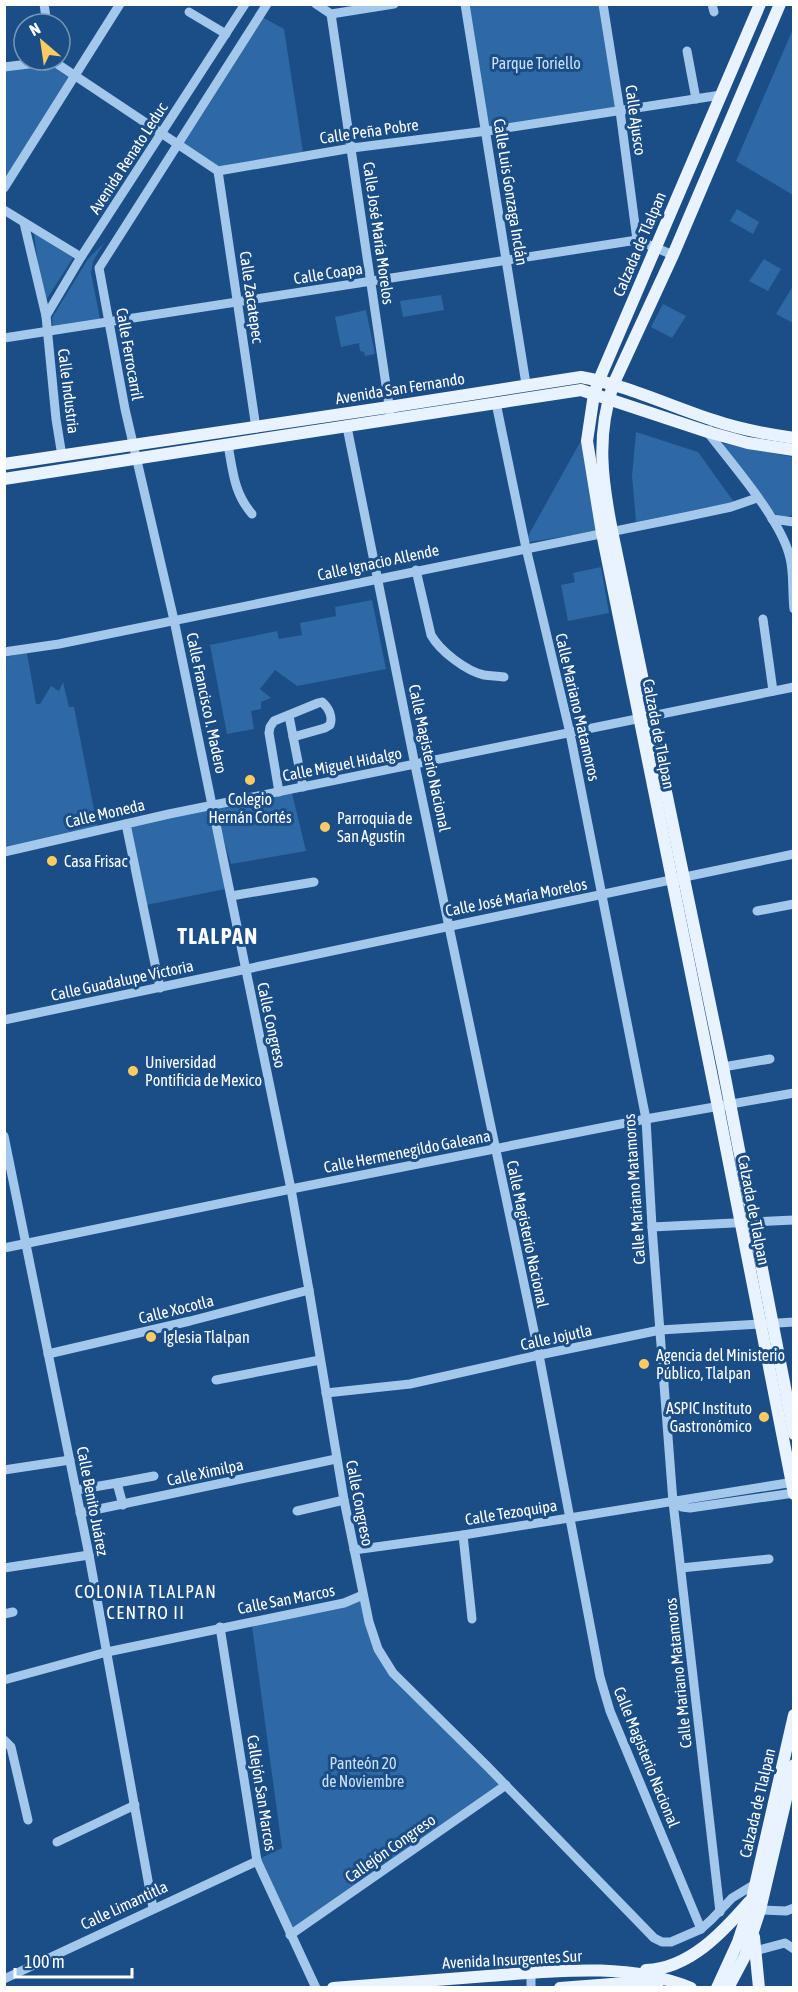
<svg xmlns="http://www.w3.org/2000/svg" width="798" height="1992" font-family="'Asap Condensed',sans-serif">
  <style>
    .green { fill: #2e68a5 }
    .lines { fill: none; stroke-linecap: round; stroke-linejoin: round }
    .minor { stroke: #a4c7ec; stroke-width: 9 }
    .major { stroke: #e9f2ff; stroke-width: 12 }
    .poi-dot { fill: #fdcb61; stroke: #1b4e87; stroke-width: 2 }
    .labels { text-anchor: middle; stroke-width: 6; stroke-linejoin: round; paint-order: stroke }
    .park-label { font-size: 16px; fill: #c9e0f9; stroke: #1b4e87 }
    .street-label { font-size: 16px; fill: #fff; stroke: #1b4e87 }
    .poi-label { font-size: 16px; fill: #fff; stroke: #1b4e87; text-anchor: start }
    .neighbourhood-label { font-size: 18px; letter-spacing: 1.5px; fill: #fff; stroke: #1b4e87 }
    .district-label { font-size: 22px; font-weight: bold; letter-spacing: 1.5px; fill: #fff; stroke: #1b4e87 }
  </style>
  <rect width="100%" height="100%" fill="#1b4e87"/>
  <g class="green">
    <polygon points="465,5 603,5 620,111 487,131"/>
    <polygon points="262,17 284,29 303,152 220,167 181,142"/>
    <polygon points="793,29 793,195 736,161"/>
    <polygon points="53,61 76,74 5,180 5,69"/>
    <polygon points="737,209 759,222 753,234 730,221"/>
    <polygon points="34,233 73,258 43,305"/>
    <polygon points="104,243 93,261 91,273 100,319 53,329 52,318 88,259"/>
    <polygon points="764,259 781,269 768,291 749,281"/>
    <polygon points="793,286 794,323 793,323 776,314"/>
    <polygon points="441,295 444,310 403,317 400,301"/>
    <polygon points="663,304 686,316 672,338 651,327"/>
    <polygon points="366,310 375,354 365,356 364,352 360,351 359,343 341,347 335,317"/>
    <polygon points="636,432 698,452 734,502 636,522 632,476"/>
    <polygon points="583,437 599,531 529,542 528,536"/>
    <polygon points="721,443 793,457 793,515 780,518 768,507"/>
    <polygon points="601,567 609,613 568,621 561,585 575,582 573,573"/>
    <polygon points="372,600 386,669 297,686 275,670 260,689 271,698 261,702 261,709 251,711 254,729 227,734 210,645 277,631 279,639 302,635 300,623 336,616 335,607"/>
    <polygon points="27,653 36,704 40,704 51,686 59,691 63,682 69,707 74,707 98,830 5,851 5,657"/>
    <polygon points="292,793 306,851 231,864 214,807"/>
    <polygon points="212,807 225,889 146,905 126,824"/>
    <polygon points="364,1597 369,1624 393,1674 504,1784 292,1931 259,1859 282,1848 252,1626"/>
  </g>
  <g class="lines">
    <g class="minor">
      <polyline points="44,4 47,24"/>
      <polyline points="267,4 99,268 125,409 174,620 291,1189 309,1290 344,1500 369,1622 378,1649 393,1673 487,1766 654,1938 662,1942 671,1942 701,1929 711,1920 732,1898 755,1884"/>
      <polyline points="316,4 331,14 394,4"/>
      <polyline points="465,4 526,384"/>
      <polyline points="603,4 620,111 637,240"/>
      <polyline points="712,4 714,12"/>
      <polyline points="189,12 226,34"/>
      <polyline points="331,14 390,412"/>
      <polyline points="687,51 696,99"/>
      <polyline points="53,61 218,171 352,148 487,131 721,95"/>
      <polyline points="4,67 53,61"/>
      <polyline points="218,171 256,428"/>
      <polyline points="4,188 120,4"/>
      <polyline points="4,210 81,257"/>
      <polyline points="24,223 46,316"/>
      <polyline points="4,338 637,240 673,255"/>
      <polyline points="496,403 526,548 570,733 646,1119 652,1227 673,1502 720,1912"/>
      <polyline points="347,427 415,765 539,1355 600,1677 610,1711 701,1929"/>
      <path d="M 709,430 L 709,434 C 733,465 782,521 790,558 C 794,574 792,593 794,609"/>
      <path d="M 228,445 C 233,472 234,493 252,514"/>
      <polyline points="62,456 56,419 46,316 81,257 245,4"/>
      <polyline points="772,519 794,522"/>
      <path d="M 416,570 L 431,635 C 440,651 466,671 484,675 C 491,676 497,676 504,677"/>
      <polyline points="763,619 773,691"/>
      <polyline points="4,652 59,644 684,517 731,507 757,498"/>
      <polyline points="289,716 303,787"/>
      <path d="M 279,792 L 269,733 L 270,727 L 274,721 L 318,703 L 322,702 C 329,708 333,717 330,725 L 325,728 L 293,737"/>
      <polyline points="126,824 160,988"/>
      <polyline points="4,852 169,814 794,687"/>
      <polyline points="231,896 314,882"/>
      <polyline points="757,911 794,904"/>
      <polyline points="4,1020 794,854"/>
      <polyline points="723,1067 770,1059"/>
      <polyline points="4,1136 89,1555 153,1908"/>
      <polyline points="652,1227 794,1220"/>
      <polyline points="4,1248 291,1189 646,1119 794,1093"/>
      <polyline points="48,1354 190,1321 309,1290"/>
      <polyline points="216,1380 320,1360"/>
      <polyline points="326,1393 410,1384 539,1355 660,1330 794,1322"/>
      <polyline points="4,1470 70,1460"/>
      <polyline points="117,1483 154,1476"/>
      <polyline points="76,1490 117,1483 123,1505"/>
      <polyline points="673,1502 682,1507 690,1508 794,1493"/>
      <polyline points="297,1511 344,1500"/>
      <polyline points="80,1513 336,1459"/>
      <polyline points="463,1535 472,1619"/>
      <polyline points="354,1550 463,1535 794,1482"/>
      <polyline points="4,1568 89,1555"/>
      <polyline points="681,1568 769,1559"/>
      <polyline points="4,1614 13,1612"/>
      <polyline points="220,1627 257,1861 316,1988"/>
      <polyline points="4,1680 107,1652 344,1603 363,1595"/>
      <polyline points="4,1740 11,1747 28,1820"/>
      <polyline points="57,1842 135,1805"/>
      <polyline points="760,1910 786,1911 794,1908"/>
      <polyline points="290,1935 506,1785"/>
      <polyline points="755,1951 785,1943 794,1949"/>
      <polyline points="4,1979 257,1861"/>
      <polyline points="531,1988 531,1973"/>
    </g>
    <g class="major">
      <polyline points="760,4 599,380 594,394 587,441 602,533 718,1107 794,1494"/>
      <path d="M 780,4 L 673,255 L 613,385 C 596,436 602,480 612,531 L 723,1067 L 794,1434"/>
      <path d="M 4,464 L 389,407 L 581,377 C 627,385 669,406 713,420 C 739,429 766,434 794,438"/>
      <polyline points="4,479 581,390 708,432 748,443 794,450"/>
      <polyline points="754,1937 759,1988"/>
      <path d="M 646,1970 C 689,1969 723,1932 749,1902"/>
      <path d="M 333,1988 C 385,1984 437,1980 488,1976 C 555,1971 627,1962 691,1988"/>
      <polyline points="560,1988 625,1983 658,1988"/>
      <polyline points="717,1988 738,1942 752,1899 794,1715"/>
      <polyline points="728,1988 745,1956 760,1910 794,1765"/>
    </g>
  </g>
  <g class="poi-dot">
    <circle cx="250" cy="780" r="6"/>
    <circle cx="325" cy="827" r="6"/>
    <circle cx="52" cy="861" r="6"/>
    <circle cx="133" cy="1071" r="6"/>
    <circle cx="151" cy="1337" r="6"/>
    <circle cx="644" cy="1364" r="6"/>
    <circle cx="764" cy="1417" r="6"/>
  </g>
  <g class="labels">
    <g class="park-label">
      <text x="536" y="69">Parque Toriello</text>
      <text x="363" y="1769">Panteón 20<tspan x="363" dy="18">de Noviembre</tspan></text>
    </g>
    <g class="street-label">
      <text transform="translate(636 120) rotate(82)" y="6">Calle Ajusco</text>
      <text transform="translate(369 131) rotate(-8)" y="6">Calle Peña Pobre</text>
      <text transform="translate(128 158) rotate(-57)" y="6">Avenida Renato Leduc</text>
      <text transform="translate(511 192) rotate(81)" y="6">Calle Luis Gonzaga Inclán</text>
      <text transform="translate(379 233) rotate(82)" y="6">Calle José María Morelos</text>
      <text transform="translate(639 244) rotate(-67)" y="6">Calzada de Tlalpan</text>
      <text transform="translate(328 273) rotate(-9)" y="6">Calle Coapa</text>
      <text transform="translate(252 297) rotate(82)" y="6">Calle Zacatepec</text>
      <text transform="translate(130 354) rotate(80)" y="6">Calle Ferrocarril</text>
      <text transform="translate(400 388) rotate(-9)" y="6">Avenida San Fernando</text>
      <text transform="translate(69 391) rotate(83)" y="6">Calle Industria</text>
      <text transform="translate(378 562) rotate(-12)" y="6">Calle Ignacio Allende</text>
      <text transform="translate(207 703) rotate(78)" y="6">Calle Francisco I. Madero</text>
      <text transform="translate(578 707) rotate(77)" y="6">Calle Mariano Matamoros</text>
      <text transform="translate(659 734) rotate(79)" y="6">Calzada de Tlalpan</text>
      <text transform="translate(430 758) rotate(78)" y="6">Calle Magisterio Nacional</text>
      <text transform="translate(342 764) rotate(-11)" y="6">Calle Miguel Hidalgo</text>
      <text transform="translate(105 813) rotate(-13)" y="6">Calle Moneda</text>
      <text transform="translate(516 897) rotate(-11)" y="6">Calle José María Morelos</text>
      <text transform="translate(122 980) rotate(-12)" y="6">Calle Guadalupe Victoria</text>
      <text transform="translate(272 1025) rotate(78)" y="6">Calle Congreso</text>
      <text transform="translate(407 1151) rotate(-11)" y="6">Calle Hermenegildo Galeana</text>
      <text transform="translate(634 1189) rotate(-94)" y="6">Calle Mariano Matamoros</text>
      <text transform="translate(754 1210) rotate(79)" y="6">Calzada de Tlalpan</text>
      <text transform="translate(528 1234) rotate(78)" y="6">Calle Magisterio Nacional</text>
      <text transform="translate(176 1309) rotate(-14)" y="6">Calle Xocotla</text>
      <text transform="translate(556 1337) rotate(-12)" y="6">Calle Jojutla</text>
      <text transform="translate(205 1472) rotate(-12)" y="6">Calle Ximilpa</text>
      <text transform="translate(93 1501) rotate(79)" y="6">Calle Benito Juárez</text>
      <text transform="translate(360 1503) rotate(79)" y="6">Calle Congreso</text>
      <text transform="translate(511 1512) rotate(-9)" y="6">Calle Tezoquipa</text>
      <text transform="translate(286 1599) rotate(-11)" y="6">Calle San Marcos</text>
      <text transform="translate(678 1673) rotate(-96)" y="6">Calle Mariano Matamoros</text>
      <text transform="translate(647 1757) rotate(68)" y="6">Calle Magisterio Nacional</text>
      <text transform="translate(262 1793) rotate(81)" y="6">Callejón San Marcos</text>
      <text transform="translate(757 1803) rotate(-77)" y="6">Calzada de Tlalpan</text>
      <text transform="translate(390 1848) rotate(-35)" y="6">Callejón Congreso</text>
      <text transform="translate(124 1905) rotate(-25)" y="6">Calle Limantitla</text>
      <text transform="translate(512 1959) rotate(-3)" y="6">Avenida Insurgentes Sur</text>
    </g>
    <g class="poi-label">
      <text x="250" y="805" text-anchor="middle">Colegio<tspan x="250" dy="18">Hernán Cortés</tspan></text>
      <text x="337" y="824">Parroquia de<tspan x="337" dy="18">San Agustín</tspan></text>
      <text x="64" y="867">Casa Frisac</text>
      <text x="145" y="1068">Universidad<tspan x="145" dy="18">Pontificia de Mexico</tspan></text>
      <text x="163" y="1343">Iglesia Tlalpan</text>
      <text x="656" y="1361">Agencia del Ministerio<tspan x="656" dy="18">Público, Tlalpan</tspan></text>
      <text x="752" y="1414" text-anchor="end">ASPIC Instituto<tspan x="752" dy="18">Gastronómico</tspan></text>
    </g>
    <g class="neighbourhood-label">
      <text x="146" y="1598">COLONIA TLALPAN<tspan x="146" dy="21">CENTRO II</tspan></text>
    </g>
    <g class="district-label">
      <text x="218" y="944">TLALPAN</text>
    </g>
  </g>
  <rect width="798" height="1992" fill="none" stroke="#ffffff" stroke-width="12"/>
  <g transform="translate(42 42) rotate(331)"><circle r="28" fill="#1b4e87" stroke="#7695b7" stroke-width="1.5"/>
  <path d="M0-4.5L10 22L0 15L-10 22Z" fill="#fdcb61"/>
  <text y="-9" font-size="16" font-weight="bold" text-anchor="middle" fill="#ffffff">N</text>
  </g>
  <path d="M15 1968v9h117v-9" fill="none" stroke="#ffffff" stroke-width="3"/>
  <text x="24" y="1968" font-size="18" fill="#ffffff" stroke="#1b4e87" stroke-width="4.5" paint-order="stroke">100 m</text>
</svg>
